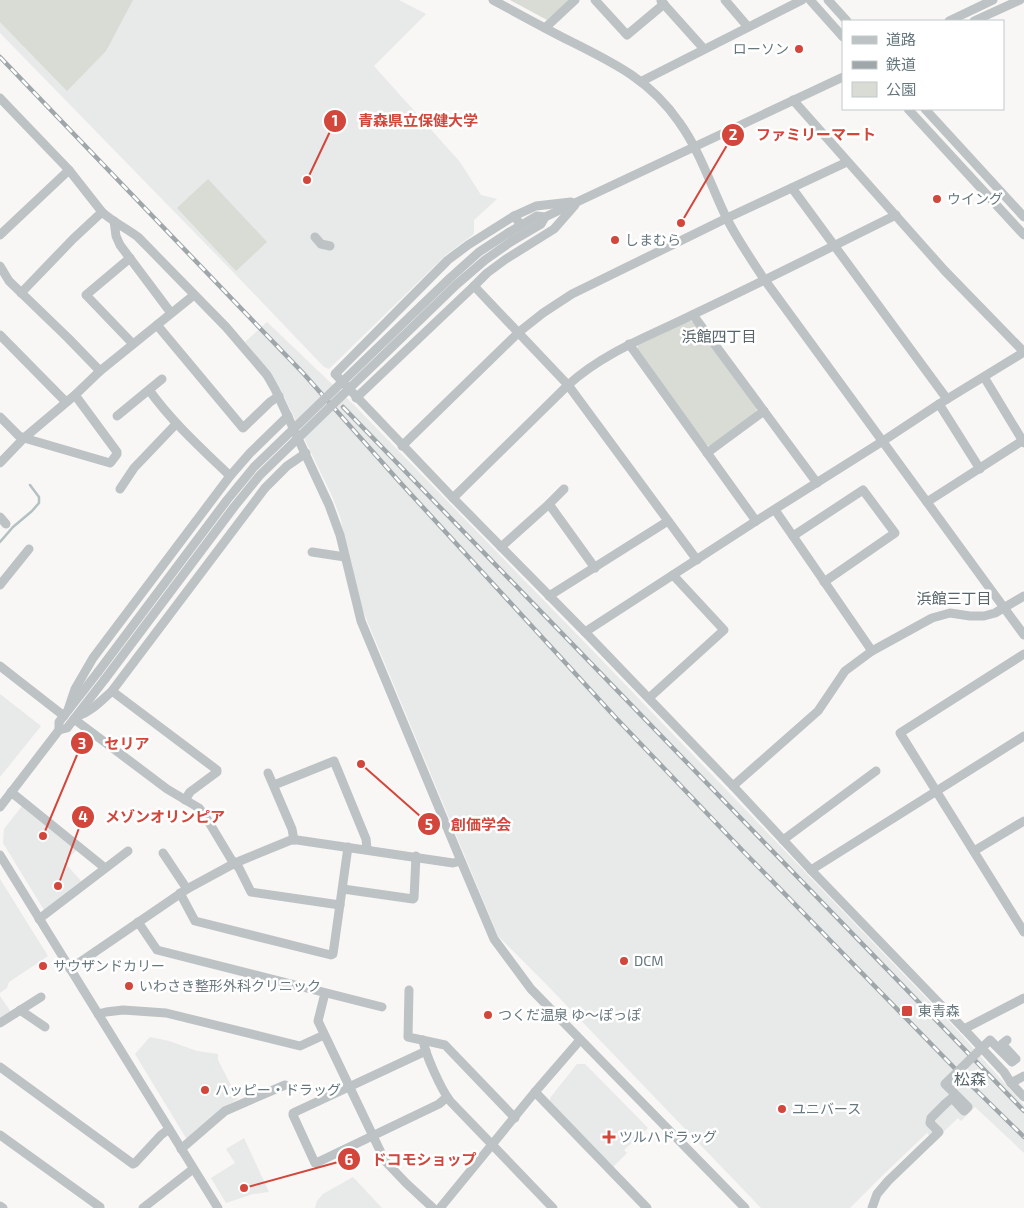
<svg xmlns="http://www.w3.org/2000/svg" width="1024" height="1208" font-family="'Exo 2','Noto Sans JP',sans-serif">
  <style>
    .built { fill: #e8e9e9 }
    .green { fill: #d8dcd5 }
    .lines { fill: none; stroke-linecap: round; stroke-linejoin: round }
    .stream { stroke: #b3c1c3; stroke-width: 2.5 }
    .minor { stroke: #bdc2c4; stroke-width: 9 }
    .rail-casing { stroke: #9fa7aa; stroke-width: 4.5 }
    .rail { stroke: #fff; stroke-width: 2.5; stroke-dasharray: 8; stroke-linecap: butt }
    .minor-bridge { stroke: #bdc2c4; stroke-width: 9 }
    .poi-dot { fill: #d2463b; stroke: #fff; stroke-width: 2 }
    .labels { text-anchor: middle; stroke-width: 5; stroke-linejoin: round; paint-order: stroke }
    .poi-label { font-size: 14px; fill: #66777d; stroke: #fff; text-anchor: start }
    .neighbourhood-label { font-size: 15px; fill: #576469; stroke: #fff }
    .quarter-label { font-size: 16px; fill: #576469; stroke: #fff }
    .leader { fill: none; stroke: #d2463b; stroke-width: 2 }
    .callout-dot { fill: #d2463b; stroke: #fff; stroke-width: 2 }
    .mark-label { font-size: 15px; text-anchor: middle; font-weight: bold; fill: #fff }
    .callout-label { font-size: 15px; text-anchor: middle; font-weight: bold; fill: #d2463b; stroke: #fff; stroke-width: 5; stroke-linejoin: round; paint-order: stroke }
  </style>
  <rect width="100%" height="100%" fill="#f8f7f5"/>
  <g class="built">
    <polygon points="0,0 399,0 426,14 374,66 460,162 481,195 497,199 474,220 474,234 446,255 329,369 324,367 235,274 0,33"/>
    <polygon points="267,322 354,405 596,654 958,1031 1024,1105 1024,1153 975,1107 961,1121 958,1118 934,1141 927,1133 884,1174 850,1208 761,1208 545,983 498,936 361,606 340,517 332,496 278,384 245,342"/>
    <polygon points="0,694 41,726 0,777"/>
    <polygon points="22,806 77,850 64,862 81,881 44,910 3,843 4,829"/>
    <polygon points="0,879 48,956 9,982 7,988 0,993"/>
    <polygon points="0,996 11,1012 0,1019"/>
    <polygon points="150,1037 169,1041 197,1051 218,1054 218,1060 238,1099 226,1106 188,1139 186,1138 135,1054"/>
    <polygon points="577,1064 585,1064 648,1128 624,1150 627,1153 613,1167 550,1102 550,1098"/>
    <polygon points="244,1138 269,1192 253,1194 226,1203 211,1178 235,1163 226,1149"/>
    <polygon points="353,1177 382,1208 315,1208 317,1201 323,1194"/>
  </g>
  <g class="green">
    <polygon points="0,0 133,0 106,51 67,91 0,22"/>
    <polygon points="510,0 570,0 547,20"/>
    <polygon points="208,179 267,242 236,271 177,208"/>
    <polygon points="689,320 694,323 757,408 756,413 710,446 707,445 637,350 638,345"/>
  </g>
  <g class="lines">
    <polyline class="stream" points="0,542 13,527 32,511 39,503 39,497 30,485"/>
    <g class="minor">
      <path d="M 493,0 C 519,14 544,28 570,41 C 614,63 650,80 679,122 C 700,151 711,186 726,217 C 737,239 751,259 764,279 L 1024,635"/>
      <polyline points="595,0 627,35 664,4"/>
      <polyline points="725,0 748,27"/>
      <polyline points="810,0 843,37"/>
      <polyline points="828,0 847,21"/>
      <polyline points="661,1 704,49"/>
      <polyline points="949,21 993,0"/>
      <polyline points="974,21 1020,0"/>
      <polyline points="545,28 575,0"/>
      <polyline points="642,81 802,0"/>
      <path d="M 0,98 L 69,170 L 102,212 C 113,222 126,228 138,237 L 226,327 L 267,375 L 275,389 L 329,505 L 340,535 L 361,621 L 461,861 L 494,939 L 531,989 L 745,1208"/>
      <polyline points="908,109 1024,235"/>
      <polyline points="925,109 1024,217"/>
      <polyline points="792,188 947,399"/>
      <polyline points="514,216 536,206 571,202"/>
      <polyline points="114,221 116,236 120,245 171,313"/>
      <polyline points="521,225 514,216 468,245 448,260 335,374 453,498 585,632 733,786 811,870 964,1029 1004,1072 1011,1083 1024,1097"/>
      <polyline points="508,233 537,216 545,217 843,77"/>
      <polyline points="0,235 69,170"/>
      <polyline points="315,237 321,244 330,246"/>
      <polyline points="512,241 541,224 545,217"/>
      <polyline points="130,258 86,295 133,344"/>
      <polyline points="0,266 9,281 68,338 100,371"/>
      <polyline points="474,286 487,273 506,259 554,229 575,205"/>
      <polyline points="21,293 73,239 102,212"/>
      <polyline points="693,315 817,483"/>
      <polyline points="157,325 243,428 270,402 279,396"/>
      <polyline points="0,335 66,402"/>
      <polyline points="629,344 756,521"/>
      <polyline points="984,377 1024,443"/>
      <path d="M 149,390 C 172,422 202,449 230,476"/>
      <polyline points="356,398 474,286 568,385 697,560"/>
      <polyline points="939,404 980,469"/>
      <polyline points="117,416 162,379"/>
      <polyline points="0,417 19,436 24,438 110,463 111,462 117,454 117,452 75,395"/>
      <polyline points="402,446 519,332 543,313 572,294 727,218 847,162"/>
      <polyline points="707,453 764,411"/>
      <polyline points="0,463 24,438 75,395 100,371 194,295"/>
      <polyline points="120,489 134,468 176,424"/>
      <path d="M 453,498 L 568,385 C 604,352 650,336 694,314 C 762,282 829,248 896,215"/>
      <polyline points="927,502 1022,441"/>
      <polyline points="549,504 564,489"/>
      <polyline points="775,510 872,651"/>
      <polyline points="0,517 6,524"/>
      <polyline points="793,536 863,490 895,533 824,582"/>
      <polyline points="501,547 549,504 595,568"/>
      <polyline points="312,552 345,557"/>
      <polyline points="0,585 29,549"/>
      <polyline points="549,596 668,521"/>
      <polyline points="585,632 756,521 883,441 939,404 1024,352 945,271 793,100"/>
      <polyline points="1024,654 900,733 1024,932"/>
      <polyline points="0,666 64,716"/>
      <polyline points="112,691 217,770 217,772 190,792 185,800"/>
      <polyline points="649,698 724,630 673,575"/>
      <polyline points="68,710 75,689 93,658 230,476 250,453 288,416"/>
      <path d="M 76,717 C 91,712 101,701 112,691 L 265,488 L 287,466 L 306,453"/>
      <polyline points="74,719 167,789 199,808 207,819 231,859 239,868 251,892 340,905"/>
      <polyline points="59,730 67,728 105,679"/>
      <polyline points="268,773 292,829 294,840"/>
      <polyline points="274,785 334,761 366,839 367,849"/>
      <polyline points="733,786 818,711 845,671 872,651 932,618 950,613 970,616 984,616 995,613 1024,596"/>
      <polyline points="11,792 105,868"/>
      <polyline points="0,807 59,730 59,722 98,672"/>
      <polyline points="783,840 876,771"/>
      <polyline points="974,851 1024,821"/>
      <polyline points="163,853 187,889"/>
      <polyline points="0,855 218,1208"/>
      <polyline points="811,870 1024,736"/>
      <polyline points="343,889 413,899 414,898 416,856"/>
      <polyline points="180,893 195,921 331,955 333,954 348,847"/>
      <polyline points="39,919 128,851"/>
      <polyline points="138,922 157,950 382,1007"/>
      <polyline points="70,969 187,889 235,863 291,840 297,840 453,863 461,861"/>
      <polyline points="409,990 408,1037 445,1045 515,1118"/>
      <polyline points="325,993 318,1021 385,1161 406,1183 433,1208"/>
      <polyline points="20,1010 45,1027"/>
      <polyline points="98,1014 106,1012 123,1010 166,1013 300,1046 324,1035"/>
      <polyline points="0,1023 41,997"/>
      <polyline points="964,1029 1024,998"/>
      <path d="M 423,1040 C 425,1054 441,1089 450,1101 L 553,1208"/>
      <polyline points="426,1051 293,1113 293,1115 315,1163 316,1163 439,1104 447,1097"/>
      <polyline points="0,1067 133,1164 135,1163 161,1135 169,1129"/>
      <polyline points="1011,1083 1024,1076"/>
      <polyline points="535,1092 647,1208"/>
      <polyline points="0,1135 100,1207"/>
      <polyline points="181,1149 225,1111 285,1085"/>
      <polyline points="0,1206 3,1208"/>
      <polyline points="143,1208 193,1169"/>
      <polyline points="440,1208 535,1092 580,1040"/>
      <polyline points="872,1208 877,1194 888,1181 939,1132 930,1123 931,1118 945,1104"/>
    </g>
    <defs>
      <g id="rail">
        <polyline points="0,57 303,373 397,479 616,718 742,850 973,1087 1024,1137"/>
        <polyline points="343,407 1024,1111"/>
      </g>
    </defs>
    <use href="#rail" class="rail-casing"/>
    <use href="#rail" class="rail"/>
    <g class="minor-bridge">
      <polyline points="98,672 227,500 254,467 450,278 479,252 508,233"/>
      <polyline points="105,679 234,507 260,475 456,285 485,260 512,241"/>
      <polyline points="945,1104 952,1098 964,1111 968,1107 945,1084 990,1040 1012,1062 1016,1059 1002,1044 1007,1040"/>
    </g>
  </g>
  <g class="poi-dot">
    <circle cx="799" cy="49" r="5"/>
    <circle cx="937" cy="199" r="5"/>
    <circle cx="615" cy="240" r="5"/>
    <circle cx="624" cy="961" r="5"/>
    <circle cx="43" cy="966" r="5"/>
    <circle cx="129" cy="986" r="5"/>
    <rect x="901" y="1005" width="12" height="12" rx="2.5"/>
    <circle cx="488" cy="1015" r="5"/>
    <circle cx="205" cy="1090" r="5"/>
    <circle cx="782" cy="1109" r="5"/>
    <path d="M606.5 1129.5h5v5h5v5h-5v5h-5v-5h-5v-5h5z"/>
  </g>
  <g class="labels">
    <g class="poi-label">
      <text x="789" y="54" text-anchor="end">ローソン</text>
      <text x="947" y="204">ウイング</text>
      <text x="625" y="245">しまむら</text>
      <text x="634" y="966">DCM</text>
      <text x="53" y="971">サウザンドカリー</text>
      <text x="139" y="991">いわさき整形外科クリニック</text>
      <text x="918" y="1016">東青森</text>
      <text x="498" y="1020">つくだ温泉 ゆ～ぽっぽ</text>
      <text x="215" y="1095">ハッピー・ドラッグ</text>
      <text x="792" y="1114">ユニバース</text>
      <text x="619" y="1142">ツルハドラッグ</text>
    </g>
    <g class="neighbourhood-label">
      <text x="719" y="342">浜館四丁目</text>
      <text x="954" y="604">浜館三丁目</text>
    </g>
    <g class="quarter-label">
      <text x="970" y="1085">松森</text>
    </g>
  </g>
  <path class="leader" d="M307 180L335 121M681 223L733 135M43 836L82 743M58 886L83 817M361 764L429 824M244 1188L349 1159"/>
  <g class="callout-dot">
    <circle cx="307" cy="180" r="5"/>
    <circle cx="681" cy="223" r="5"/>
    <circle cx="43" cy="836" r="5"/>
    <circle cx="58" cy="886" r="5"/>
    <circle cx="361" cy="764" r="5"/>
    <circle cx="244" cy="1188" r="5"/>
    <circle cx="335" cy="121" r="12"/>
    <circle cx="733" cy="135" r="12"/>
    <circle cx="82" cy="743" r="12"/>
    <circle cx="83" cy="817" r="12"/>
    <circle cx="429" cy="824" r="12"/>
    <circle cx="349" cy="1159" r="12"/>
  </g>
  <g class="mark-label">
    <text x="335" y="126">1</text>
    <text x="733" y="140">2</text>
    <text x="82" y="749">3</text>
    <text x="83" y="822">4</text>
    <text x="429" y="830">5</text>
    <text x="349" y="1165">6</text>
  </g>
  <g class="callout-label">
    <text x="418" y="126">青森県立保健大学</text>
    <text x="816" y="140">ファミリーマート</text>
    <text x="127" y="749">セリア</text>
    <text x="165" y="822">メゾンオリンピア</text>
    <text x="481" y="830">創価学会</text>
    <text x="424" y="1165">ドコモショップ</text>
  </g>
  <rect x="842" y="20" width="162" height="90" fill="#ffffff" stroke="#c2c9cb"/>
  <rect x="852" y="36" width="25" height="8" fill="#bdc2c4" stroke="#c2c9cb"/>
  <text x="886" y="45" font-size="15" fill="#66777d">道路</text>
  <rect x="852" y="61" width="25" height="8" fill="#9fa7aa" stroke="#c2c9cb"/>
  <text x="886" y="70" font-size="15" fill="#66777d">鉄道</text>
  <rect x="852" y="82" width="25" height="15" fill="#d8dcd5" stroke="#c2c9cb"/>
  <text x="886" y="95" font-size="15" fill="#66777d">公園</text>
</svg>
